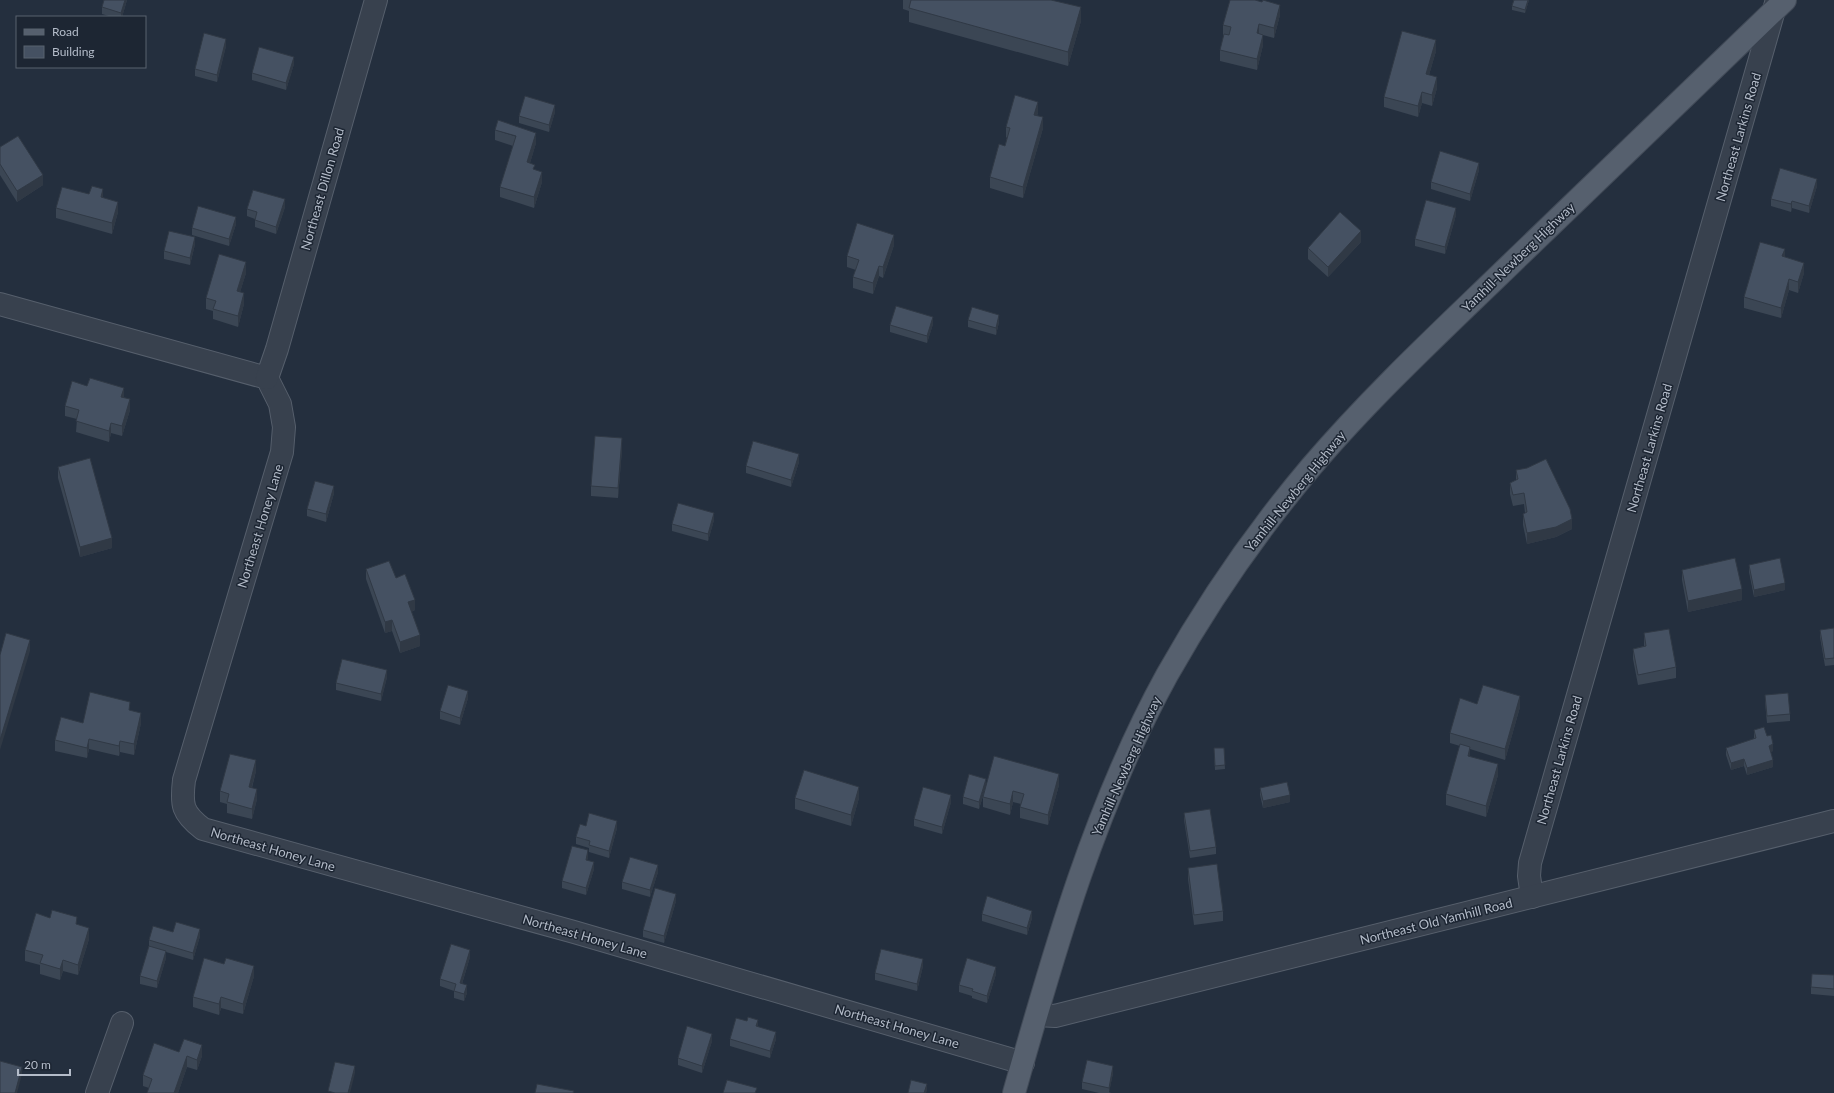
<svg xmlns="http://www.w3.org/2000/svg" width="1834" height="1093" font-family="Lato,sans-serif">
  <style>
    .lines { fill: none; stroke-linecap: round; stroke-linejoin: round }
    .minor-casing { stroke: #565f6c; stroke-width: 24 }
    .major-casing { stroke: #414a57; stroke-width: 24 }
    .minor { stroke: #38414e; stroke-width: 22 }
    .major { stroke: #56606e; stroke-width: 22 }
    .wall { fill: #3b4654 }
    .shaded-wall { fill: #303945 }
    .building { fill: #455162; stroke: #303945 }
    .labels { text-anchor: middle; stroke-width: 3; stroke-linejoin: round; paint-order: stroke }
    .street-label { font-size: 13px; fill: #b4bcc9; stroke: #1d2633 }
  </style>
  <rect width="100%" height="100%" fill="#242f3e"/>
  <g class="lines">
    <defs>
      <g id="minor">
        <path d="M 0,304 L 267,378 L 280,404 L 284,427 L 282,452 L 184,780 C 181,805 182,813 203,829 L 574,932 L 1023,1063"/>
        <polyline points="267,378 277,349 376,0"/>
        <polyline points="1532,897 1529,876 1530,863 1776,3"/>
        <polyline points="1037,1015 1055,1016 1834,821"/>
        <polyline points="97,1093 122,1023"/>
      </g>
      <path id="major" d="M 1014,1093 C 1054,951 1095,806 1167,675 C 1208,602 1257,531 1311,467 C 1375,392 1448,325 1518,257 C 1607,171 1696,86 1785,0"/>
    </defs>
    <use href="#minor" class="minor-casing"/>
    <use href="#major" class="major-casing"/>
    <use href="#minor" class="minor"/>
    <use href="#major" class="major"/>
  </g>
  <g class="wall">
    <polygon points="104,0 127,0 122,17 112,17 102,14 102,7"/>
    <polygon points="903,0 1051,0 1081,21 1068,66 909,22 909,11 903,9"/>
    <polygon points="1514,0 1529,0 1525,13 1512,10 1512,6"/>
    <polygon points="1280,15 1274,38 1263,35 1263,45 1257,70 1220,61 1220,50 1224,36 1223,36 1223,25"/>
    <polygon points="226,46 217,82 195,76 195,69"/>
    <polygon points="1436,51 1429,75 1437,88 1432,106 1422,103 1418,117 1384,107 1384,97"/>
    <polygon points="294,64 286,90 252,80 252,73"/>
    <polygon points="555,112 549,132 519,123 519,116"/>
    <polygon points="1038,112 1037,116 1043,128 1023,198 990,188 990,177 1005,146 1007,138 1006,137 1006,127"/>
    <polygon points="495,130 536,143 530,163 542,182 534,208 500,197 500,187 513,146 495,140"/>
    <polygon points="0,147 43,185 17,202 0,175"/>
    <polygon points="1479,170 1470,201 1431,189 1431,182"/>
    <polygon points="1817,186 1809,213 1792,208 1791,212 1771,206 1771,199"/>
    <polygon points="103,198 118,212 112,234 56,218 56,208"/>
    <polygon points="285,207 276,234 255,227 255,219 247,216 247,209"/>
    <polygon points="1456,215 1445,254 1415,246 1415,239"/>
    <polygon points="236,224 229,246 192,235 192,228"/>
    <polygon points="1361,242 1328,277 1308,259 1308,248"/>
    <polygon points="195,244 190,265 164,259 164,251"/>
    <polygon points="894,245 883,278 879,276 873,294 853,288 853,277 856,270 847,267 847,256"/>
    <polygon points="1785,257 1804,273 1798,293 1789,290 1781,318 1744,308 1744,297"/>
    <polygon points="246,273 240,292 244,304 238,327 213,319 213,311 206,309 206,298"/>
    <polygon points="968,320 999,322 996,335 968,327"/>
    <polygon points="933,324 927,343 890,332 890,325"/>
    <polygon points="124,398 130,410 122,436 111,433 109,442 76,432 77,419 65,416 65,406"/>
    <polygon points="622,449 618,498 591,496 591,486"/>
    <polygon points="799,462 791,487 746,473 746,466"/>
    <polygon points="58,467 112,548 80,557 58,478"/>
    <polygon points="1516,470 1572,529 1556,537 1527,544 1523,525 1523,514 1525,513 1524,504 1513,506 1510,494 1510,483 1516,480"/>
    <polygon points="334,493 326,522 307,516 307,509"/>
    <polygon points="714,520 708,541 672,531 672,524"/>
    <polygon points="1749,565 1785,590 1754,597 1749,572"/>
    <polygon points="366,569 396,578 415,610 411,612 420,646 400,653 392,631 385,633 366,579"/>
    <polygon points="1682,570 1742,600 1688,612 1682,580"/>
    <polygon points="1834,628 1834,665 1825,666 1820,637 1820,630"/>
    <polygon points="1644,633 1676,667 1676,678 1638,685 1633,659 1633,649 1644,646"/>
    <polygon points="387,677 381,701 336,690 336,683"/>
    <polygon points="1765,695 1790,714 1790,721 1767,723 1765,702"/>
    <polygon points="468,698 460,725 440,719 440,711"/>
    <polygon points="1477,704 1520,707 1505,760 1470,749 1470,756 1498,775 1486,817 1446,805 1446,794 1460,746 1450,743 1450,733"/>
    <polygon points="130,710 141,723 134,755 120,752 119,756 89,749 87,758 55,751 55,740 83,723"/>
    <polygon points="1754,730 1767,736 1773,751 1770,752 1773,767 1747,775 1744,766 1731,770 1726,755 1726,748 1754,739"/>
    <polygon points="1214,748 1224,748 1225,769 1215,770"/>
    <polygon points="256,771 252,788 257,799 252,819 227,813 227,804 220,802 220,791"/>
    <polygon points="1059,785 1048,825 1020,818 1020,807 1021,804 1013,802 1010,815 983,807 983,797 985,790 979,809 963,804 963,797 986,786"/>
    <polygon points="1260,788 1290,802 1263,808 1260,795"/>
    <polygon points="795,798 859,798 851,826 795,809"/>
    <polygon points="951,802 942,834 914,826 914,819"/>
    <polygon points="1184,813 1216,847 1216,854 1190,858 1184,820"/>
    <polygon points="586,826 617,828 609,858 589,852 589,848 576,844 576,837"/>
    <polygon points="588,857 587,860 594,869 586,895 562,888 562,881"/>
    <polygon points="1188,868 1223,911 1223,921 1194,925 1188,879"/>
    <polygon points="658,872 650,897 622,889 622,882"/>
    <polygon points="676,901 664,943 643,937 643,930"/>
    <polygon points="982,914 1032,918 1027,935 982,921"/>
    <polygon points="50,918 77,925 89,939 78,975 63,971 60,980 40,974 40,965 25,961 25,950"/>
    <polygon points="173,932 200,936 193,960 166,952 166,958 157,988 140,984 140,976 149,946 149,940"/>
    <polygon points="470,957 462,984 467,993 464,1001 454,998 454,991 440,986 440,979"/>
    <polygon points="923,966 917,991 875,980 875,973"/>
    <polygon points="996,974 987,1003 972,998 972,996 959,992 959,985"/>
    <polygon points="1834,975 1834,996 1811,994 1811,987"/>
    <polygon points="254,976 243,1014 221,1008 219,1015 193,1007 193,997"/>
    <polygon points="758,1027 776,1039 770,1058 730,1046 730,1039"/>
    <polygon points="712,1041 702,1073 678,1065 678,1058"/>
    <polygon points="179,1052 202,1056 197,1070 187,1067 178,1093 147,1093 149,1088 143,1086 143,1075"/>
    <polygon points="1113,1073 1109,1092 1111,1093 1099,1093 1082,1089 1082,1082"/>
  </g>
  <g class="shaded-wall">
    <polygon points="125,0 127,0 122,17 121,17 121,13"/>
    <polygon points="1528,0 1529,0 1525,13 1525,10"/>
    <polygon points="1280,5 1280,15 1274,38 1274,28"/>
    <polygon points="1081,7 1081,21 1068,66 1068,52"/>
    <polygon points="1259,24 1259,34 1257,33"/>
    <polygon points="1263,35 1263,45 1257,70 1257,59"/>
    <polygon points="226,39 226,46 217,82 217,75"/>
    <polygon points="1436,40 1436,51 1426,85 1426,74"/>
    <polygon points="294,57 294,64 286,90 286,83"/>
    <polygon points="1437,77 1437,88 1432,106 1432,95"/>
    <polygon points="1422,92 1422,103 1418,117 1418,106"/>
    <polygon points="1038,102 1038,112 1034,125 1034,115"/>
    <polygon points="555,105 555,112 549,132 549,125"/>
    <polygon points="1043,117 1043,128 1023,198 1023,187"/>
    <polygon points="536,133 536,143 527,173 527,162"/>
    <polygon points="1479,163 1479,170 1470,201 1470,194"/>
    <polygon points="542,172 542,182 534,208 534,197"/>
    <polygon points="43,175 43,185 17,202 17,191"/>
    <polygon points="1817,179 1817,186 1809,213 1809,206"/>
    <polygon points="103,189 103,200 101,197"/>
    <polygon points="285,199 285,207 276,234 276,227"/>
    <polygon points="1792,201 1792,208 1791,212 1791,204"/>
    <polygon points="118,202 118,212 112,234 112,223"/>
    <polygon points="1456,208 1456,215 1445,254 1445,247"/>
    <polygon points="236,217 236,224 229,246 229,239"/>
    <polygon points="1361,231 1361,242 1328,277 1328,267"/>
    <polygon points="894,235 894,245 883,278 883,267"/>
    <polygon points="195,237 195,244 190,265 190,258"/>
    <polygon points="1785,249 1785,260 1782,256"/>
    <polygon points="246,262 246,273 237,302 237,291"/>
    <polygon points="1804,263 1804,273 1798,293 1798,282"/>
    <polygon points="879,266 879,276 873,294 873,283"/>
    <polygon points="1789,279 1789,290 1781,318 1781,308"/>
    <polygon points="244,293 244,304 238,327 238,316"/>
    <polygon points="999,315 999,322 996,335 996,328"/>
    <polygon points="933,317 933,324 927,343 927,336"/>
    <polygon points="124,388 124,399 121,397"/>
    <polygon points="130,399 130,410 122,436 122,426"/>
    <polygon points="111,423 111,433 109,442 109,431"/>
    <polygon points="622,438 622,449 618,498 618,488"/>
    <polygon points="799,454 799,462 791,487 791,480"/>
    <polygon points="334,486 334,493 326,522 326,514"/>
    <polygon points="714,513 714,520 708,541 708,534"/>
    <polygon points="1572,519 1572,529 1556,537 1527,544 1527,533"/>
    <polygon points="112,538 112,548 80,557 80,547"/>
    <polygon points="1785,583 1785,590 1754,597 1754,590"/>
    <polygon points="1742,589 1742,600 1688,612 1688,601"/>
    <polygon points="415,600 415,610 408,613 408,602"/>
    <polygon points="392,620 392,631 385,633 385,622"/>
    <polygon points="420,635 420,646 400,653 400,642"/>
    <polygon points="30,640 30,651 0,750 0,740"/>
    <polygon points="387,670 387,677 381,701 381,694"/>
    <polygon points="468,691 468,698 460,725 460,718"/>
    <polygon points="1520,696 1520,707 1505,760 1505,749"/>
    <polygon points="141,713 141,723 134,755 134,744"/>
    <polygon points="89,739 89,749 87,758 87,748"/>
    <polygon points="120,741 120,752 119,756 119,746"/>
    <polygon points="1773,744 1773,751 1769,753 1769,746"/>
    <polygon points="1470,747 1470,758 1468,756"/>
    <polygon points="1744,759 1744,766 1731,770 1731,763"/>
    <polygon points="256,760 256,771 249,797 249,787"/>
    <polygon points="1773,760 1773,767 1747,775 1747,768"/>
    <polygon points="1498,764 1498,775 1486,817 1486,806"/>
    <polygon points="1059,774 1059,785 1048,825 1048,815"/>
    <polygon points="986,779 986,786 979,809 979,802"/>
    <polygon points="859,787 859,798 851,826 851,815"/>
    <polygon points="257,789 257,799 252,819 252,809"/>
    <polygon points="1013,791 1013,802 1010,815 1010,804"/>
    <polygon points="951,795 951,802 942,834 942,827"/>
    <polygon points="1290,795 1290,802 1263,808 1263,801"/>
    <polygon points="617,821 617,828 609,858 609,851"/>
    <polygon points="588,850 588,857 586,867 586,860"/>
    <polygon points="594,862 594,869 586,895 586,888"/>
    <polygon points="658,865 658,872 650,897 650,890"/>
    <polygon points="676,894 676,901 664,943 664,936"/>
    <polygon points="1032,911 1032,918 1027,935 1027,928"/>
    <polygon points="89,928 89,939 78,975 78,965"/>
    <polygon points="200,929 200,936 193,960 193,953"/>
    <polygon points="470,950 470,957 460,990 460,983"/>
    <polygon points="166,951 166,958 157,988 157,981"/>
    <polygon points="923,959 923,966 917,991 917,984"/>
    <polygon points="63,960 63,971 60,980 60,969"/>
    <polygon points="254,966 254,976 243,1014 243,1004"/>
    <polygon points="996,967 996,974 987,1003 987,996"/>
    <polygon points="467,985 467,993 464,1001 464,994"/>
    <polygon points="221,997 221,1008 219,1015 219,1004"/>
    <polygon points="758,1020 758,1027 756,1026"/>
    <polygon points="776,1032 776,1039 770,1058 770,1051"/>
    <polygon points="712,1034 712,1041 702,1073 702,1066"/>
    <polygon points="202,1045 202,1056 197,1070 197,1060"/>
    <polygon points="187,1056 187,1067 178,1093 174,1093"/>
    <polygon points="355,1066 355,1073 350,1093 348,1093"/>
    <polygon points="1113,1066 1113,1073 1109,1093 1109,1088"/>
    <polygon points="22,1067 22,1074 17,1093 15,1093"/>
    <polygon points="927,1084 927,1091 926,1093 924,1093"/>
  </g>
  <g class="building">
    <polygon points="104,0 125,0 121,13 102,7"/>
    <polygon points="911,0 1051,0 1081,7 1068,52 909,8"/>
    <polygon points="1230,0 1255,0 1262,2 1263,0 1280,5 1274,28 1259,24 1257,33 1263,35 1257,59 1220,50 1224,34 1229,35 1231,27 1223,25"/>
    <polygon points="1514,0 1528,0 1525,10 1512,6"/>
    <polygon points="1402,31 1436,40 1426,74 1437,77 1432,95 1422,92 1418,106 1384,97"/>
    <polygon points="204,33 226,39 217,75 195,69"/>
    <polygon points="259,47 294,57 286,83 252,73"/>
    <polygon points="1015,95 1038,102 1034,115 1043,117 1023,187 990,177 999,144 1005,146 1010,128 1006,127"/>
    <polygon points="525,96 555,105 549,125 519,116"/>
    <polygon points="498,120 536,133 527,162 535,165 533,169 542,172 534,197 500,187 516,136 495,130"/>
    <polygon points="18,136 43,175 17,191 0,164 0,147"/>
    <polygon points="1440,151 1479,163 1470,194 1431,182"/>
    <polygon points="1780,168 1817,179 1809,206 1792,201 1791,204 1771,199"/>
    <polygon points="92,186 103,189 101,197 118,202 112,223 56,208 62,187 89,194"/>
    <polygon points="253,190 285,199 276,227 255,220 257,212 247,209"/>
    <polygon points="1426,200 1456,208 1445,247 1415,239"/>
    <polygon points="198,206 236,217 229,239 192,228"/>
    <polygon points="1340,212 1361,231 1328,267 1308,248"/>
    <polygon points="857,223 894,235 883,267 879,266 873,283 853,277 859,260 847,256"/>
    <polygon points="169,231 195,237 190,258 164,251"/>
    <polygon points="1760,242 1785,249 1782,256 1804,263 1798,282 1789,279 1781,308 1744,297"/>
    <polygon points="219,254 246,262 237,291 244,293 238,316 213,309 216,301 206,298"/>
    <polygon points="896,306 933,317 927,336 890,325"/>
    <polygon points="972,307 999,315 996,328 968,320"/>
    <polygon points="90,378 124,388 121,397 130,399 122,426 111,423 109,431 76,421 79,410 65,406 72,381 87,386"/>
    <polygon points="595,436 622,438 618,488 591,486"/>
    <polygon points="753,441 799,454 791,480 746,466"/>
    <polygon points="90,458 112,538 80,547 58,467"/>
    <polygon points="1546,459 1570,509 1572,519 1556,527 1527,533 1523,514 1527,512 1524,493 1513,495 1510,483 1518,479 1516,470 1527,468"/>
    <polygon points="315,481 334,486 326,514 307,509"/>
    <polygon points="678,503 714,513 708,534 672,524"/>
    <polygon points="1735,558 1742,589 1688,601 1682,570"/>
    <polygon points="1780,558 1785,583 1754,590 1749,565"/>
    <polygon points="389,561 396,578 405,574 415,600 408,602 420,635 400,642 392,620 385,622 366,569"/>
    <polygon points="1834,628 1834,658 1825,659 1820,630"/>
    <polygon points="1669,629 1676,667 1638,675 1633,649 1646,646 1644,633"/>
    <polygon points="6,633 30,640 0,740 0,655"/>
    <polygon points="342,659 387,670 381,694 336,683"/>
    <polygon points="448,685 468,691 460,718 440,711"/>
    <polygon points="1483,685 1520,696 1505,749 1450,733 1460,698 1477,704"/>
    <polygon points="90,692 130,702 129,710 141,713 134,744 120,741 119,746 89,739 87,748 55,740 61,717 83,723"/>
    <polygon points="1788,693 1790,714 1767,716 1765,695"/>
    <polygon points="1764,727 1767,736 1771,735 1773,744 1769,746 1773,760 1747,768 1744,759 1731,763 1726,748 1756,738 1754,730"/>
    <polygon points="1460,744 1470,747 1468,756 1498,764 1486,806 1446,794"/>
    <polygon points="1214,748 1224,748 1225,765 1215,766"/>
    <polygon points="230,754 256,760 249,787 257,789 252,809 227,802 229,794 220,791"/>
    <polygon points="994,756 1059,774 1048,815 1020,807 1024,794 1013,791 1010,804 983,797"/>
    <polygon points="804,770 859,787 851,815 795,798"/>
    <polygon points="969,774 986,779 979,802 963,797"/>
    <polygon points="1287,782 1290,795 1263,801 1260,788"/>
    <polygon points="923,787 951,795 942,827 914,819"/>
    <polygon points="1210,809 1216,847 1190,851 1184,813"/>
    <polygon points="589,813 617,821 609,851 589,845 590,841 576,837 580,824 586,826"/>
    <polygon points="572,846 588,850 586,860 594,862 586,888 562,881"/>
    <polygon points="630,857 658,865 650,890 622,882"/>
    <polygon points="1217,864 1223,911 1194,915 1188,868"/>
    <polygon points="655,888 676,894 664,936 643,930"/>
    <polygon points="987,896 1032,911 1027,928 982,914"/>
    <polygon points="52,910 77,917 76,924 89,928 78,965 63,960 60,969 40,963 43,955 25,950 36,913 50,918"/>
    <polygon points="176,922 200,929 193,953 149,940 153,926 173,932"/>
    <polygon points="451,944 470,950 460,983 467,985 464,994 454,991 456,984 440,979"/>
    <polygon points="149,946 166,951 157,981 140,976"/>
    <polygon points="881,949 923,959 917,984 875,973"/>
    <polygon points="204,958 224,964 226,958 254,966 243,1004 221,997 219,1004 193,997"/>
    <polygon points="967,958 996,967 987,996 972,991 973,989 959,985"/>
    <polygon points="1812,974 1834,975 1834,989 1811,987"/>
    <polygon points="748,1017 758,1020 756,1026 776,1032 770,1051 730,1039 736,1018 747,1021"/>
    <polygon points="687,1026 712,1034 702,1066 678,1058"/>
    <polygon points="184,1039 202,1045 197,1060 187,1056 174,1093 147,1093 152,1079 143,1075 154,1043 179,1052"/>
    <polygon points="1087,1060 1113,1066 1109,1088 1082,1082"/>
    <polygon points="0,1061 22,1067 15,1093 0,1093"/>
    <polygon points="335,1062 355,1066 348,1093 335,1093 328,1091"/>
    <polygon points="727,1080 757,1088 755,1093 723,1093"/>
    <polygon points="911,1080 927,1084 924,1093 908,1093"/>
    <polygon points="537,1084 574,1091 573,1093 535,1093"/>
  </g>
  <g class="labels">
    <g class="street-label">
      <text transform="translate(1738 137) rotate(-74)" y="5">Northeast Larkins Road</text>
      <text transform="translate(322 189) rotate(-74)" y="5">Northeast Dillon Road</text>
      <text transform="translate(1518 257) rotate(-44)" y="5">Yamhill-Newberg Highway</text>
      <text transform="translate(1649 448) rotate(-74)" y="5">Northeast Larkins Road</text>
      <text transform="translate(1295 491) rotate(-51)" y="5">Yamhill-Newberg Highway</text>
      <text transform="translate(260 526) rotate(-73)" y="5">Northeast Honey Lane</text>
      <text transform="translate(1559 760) rotate(-74)" y="5">Northeast Larkins Road</text>
      <text transform="translate(1126 766) rotate(-66)" y="5">Yamhill-Newberg Highway</text>
      <text transform="translate(273 849) rotate(16)" y="5">Northeast Honey Lane</text>
      <text transform="translate(1436 921) rotate(-14)" y="5">Northeast Old Yamhill Road</text>
      <text transform="translate(585 936) rotate(16)" y="5">Northeast Honey Lane</text>
      <text transform="translate(897 1026) rotate(16)" y="5">Northeast Honey Lane</text>
    </g>
  </g>
  <rect x="16" y="16" width="130" height="52" fill="#1d2633" stroke="#59626f"/>
  <rect x="24" y="29" width="20" height="6" fill="#56606e" stroke="#59626f"/>
  <text x="52" y="36" font-size="12" fill="#b4bcc9">Road</text>
  <rect x="24" y="46" width="20" height="12" fill="#455162" stroke="#59626f"/>
  <text x="52" y="56" font-size="12" fill="#b4bcc9">Building</text>
  <path d="M18 1069v6h52v-6" fill="none" stroke="#b4bcc9" stroke-width="2"/>
  <text x="24" y="1069" font-size="12" fill="#b4bcc9" stroke="#1d2633" stroke-width="3" paint-order="stroke">20 m</text>
</svg>
